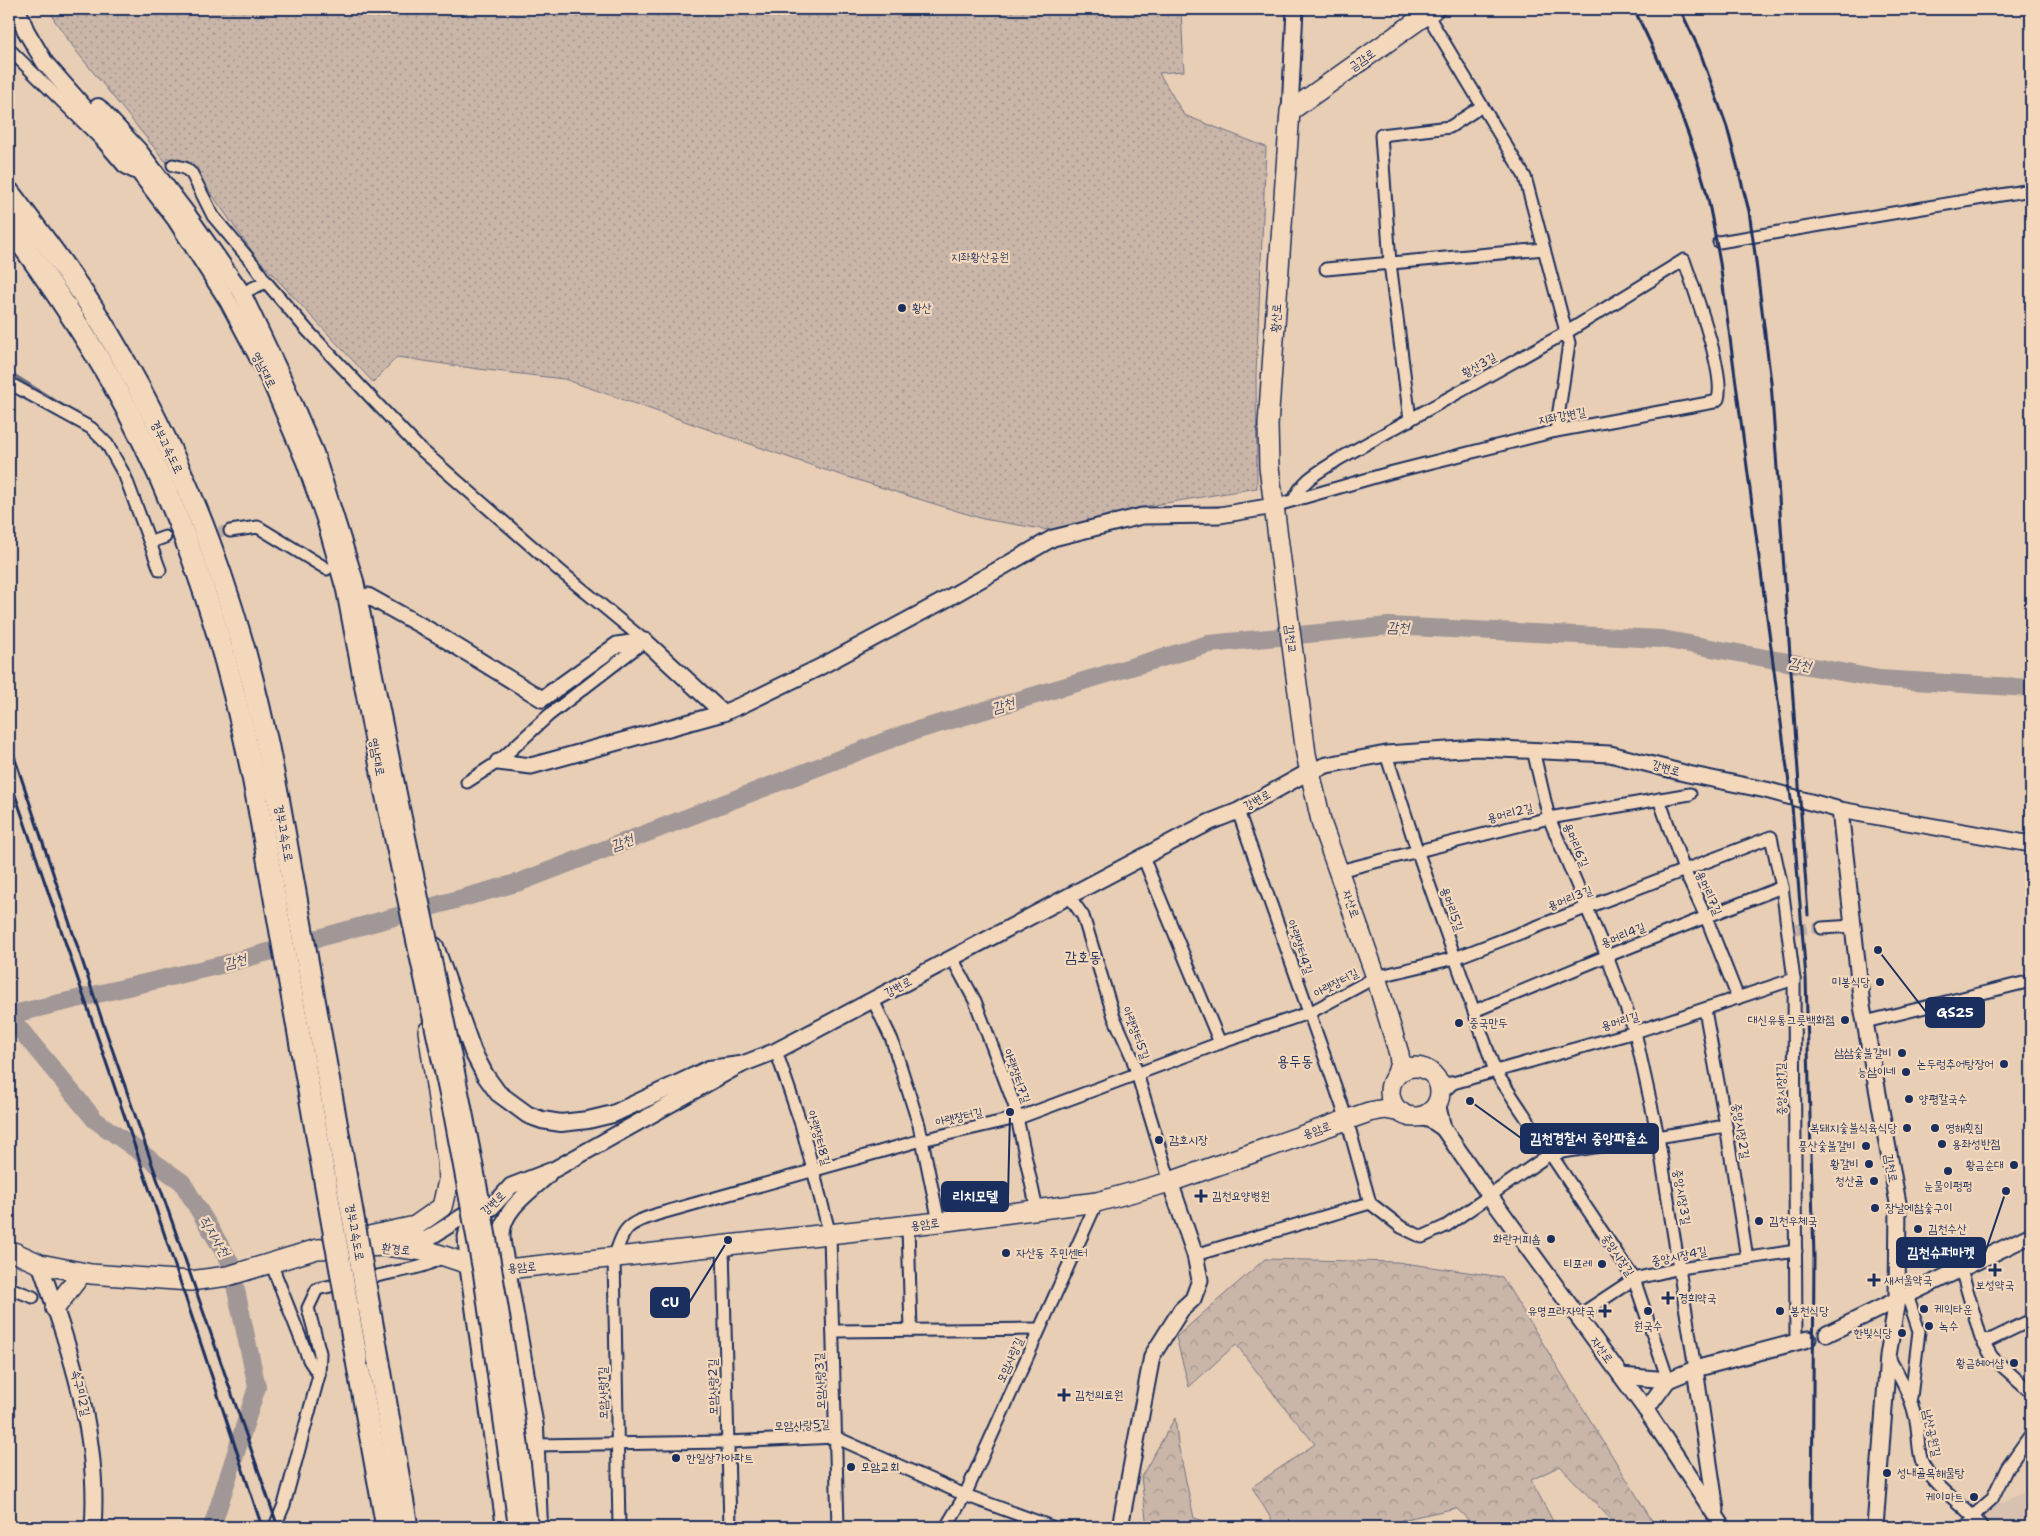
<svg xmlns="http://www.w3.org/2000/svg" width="2040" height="1536" font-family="'Shantell Sans','Poor Story',sans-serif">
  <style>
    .built { fill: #d8c2af }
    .grass { fill: url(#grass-dots); stroke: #727284 }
    .forest { fill: url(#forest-crowns); stroke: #727284 }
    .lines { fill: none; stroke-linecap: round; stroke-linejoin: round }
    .stream { stroke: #6b6d80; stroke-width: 3 }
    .river { stroke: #a19797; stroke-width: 18 }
    .minor-tunnel { stroke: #beaea4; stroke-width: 11; stroke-dasharray: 11 5.5; stroke-linecap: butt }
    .minor-casing { stroke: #1b2f5e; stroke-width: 15 }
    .tertiary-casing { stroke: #1b2f5e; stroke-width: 19 }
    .secondary-casing { stroke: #1b2f5e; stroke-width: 20 }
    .primary-casing { stroke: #1b2f5e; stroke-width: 22 }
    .motorway-casing { stroke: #1b2f5e; stroke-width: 25 }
    .minor { stroke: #f4d8bb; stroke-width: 11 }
    .tertiary { stroke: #f4d8bb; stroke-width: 15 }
    .secondary { stroke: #f4d8bb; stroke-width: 16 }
    .primary { stroke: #f4d8bb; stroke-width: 19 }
    .motorway { stroke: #f4d8bb; stroke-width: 21 }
    .rail { stroke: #1b2f5e; stroke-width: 3 }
    .secondary-bridge-casing { stroke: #1b2f5e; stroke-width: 20; stroke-linecap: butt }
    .motorway-bridge-casing { stroke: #1b2f5e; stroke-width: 25; stroke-linecap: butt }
    .secondary-bridge { stroke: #f4d8bb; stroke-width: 16 }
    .motorway-bridge { stroke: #f4d8bb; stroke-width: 21 }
    .poi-dot { fill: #1b2f5e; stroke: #f4d8bb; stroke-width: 2 }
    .labels { text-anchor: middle; stroke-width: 4.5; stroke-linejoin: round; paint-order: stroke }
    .street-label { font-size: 12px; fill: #1b2f5e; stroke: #f4d8bb }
    .park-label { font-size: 12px; fill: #354369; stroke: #f4d8bb }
    .poi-label { font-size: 12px; fill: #1b2f5e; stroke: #f4d8bb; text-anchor: start }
    .water-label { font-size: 14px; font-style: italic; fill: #3c496c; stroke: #f4d8bb }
    .quarter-label { font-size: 15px; fill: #1b2f5e; stroke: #f4d8bb }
    .leader { fill: none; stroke: #1b2f5e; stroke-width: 2 }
    .callout-dot { fill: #1b2f5e; stroke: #f4d8bb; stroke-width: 2 }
    .callout { fill: #1b2f5e; stroke: #1b2f5e; stroke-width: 2 }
    .callout-label { font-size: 14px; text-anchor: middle; font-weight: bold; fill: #fff }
  </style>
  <defs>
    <pattern id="grass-dots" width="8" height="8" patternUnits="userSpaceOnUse" patternTransform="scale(1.25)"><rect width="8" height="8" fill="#c9b6a9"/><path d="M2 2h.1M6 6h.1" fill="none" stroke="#a2948d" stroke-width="1.8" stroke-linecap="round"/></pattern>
    <pattern id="forest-crowns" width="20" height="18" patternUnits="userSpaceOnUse" patternTransform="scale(1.25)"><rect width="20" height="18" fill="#c9b6a9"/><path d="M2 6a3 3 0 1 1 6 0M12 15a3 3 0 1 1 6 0" fill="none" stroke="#a2948d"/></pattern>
  </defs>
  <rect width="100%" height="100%" fill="#e7ceb5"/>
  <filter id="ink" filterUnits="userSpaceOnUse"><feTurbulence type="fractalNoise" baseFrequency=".02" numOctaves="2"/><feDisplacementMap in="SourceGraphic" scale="10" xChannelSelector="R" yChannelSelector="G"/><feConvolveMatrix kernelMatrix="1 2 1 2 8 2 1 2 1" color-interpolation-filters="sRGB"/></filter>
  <g filter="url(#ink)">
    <polygon class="built" points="2031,1488 2031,1527 1988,1527 1977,1515"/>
    <polygon class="grass" points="50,9 1181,9 1184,71 1159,73 1184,115 1266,147 1256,374 1257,488 1147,506 1054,531 983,519 819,468 564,379 478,369 397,357 373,382 256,257 191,165 165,161 77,52 55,21"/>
    <g class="forest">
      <polygon points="1265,1259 1397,1262 1502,1277 1656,1527 1618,1527 1560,1466 1531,1480 1556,1527 1476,1527 1456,1508 1401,1520 1400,1527 1276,1527 1252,1487 1315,1444 1276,1397 1236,1344 1189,1387 1176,1337"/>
      <polygon points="1175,1418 1178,1444 1194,1518 1223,1526 1223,1527 1147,1527 1141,1477"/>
    </g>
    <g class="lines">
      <polyline class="stream" points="9,372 80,416"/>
      <g class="river">
        <polyline points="9,1015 225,964 520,882 904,734 1209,644 1388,626 1662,639 1879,679 2031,688"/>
        <polyline points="9,1016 95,1120 182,1182 230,1262 257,1387 212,1527"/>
      </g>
      <g class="minor-tunnel">
        <polyline points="202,533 230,531"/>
        <polyline points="1796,929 1822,928"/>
      </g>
      <defs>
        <g id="minor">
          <polyline points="1426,9 1427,14 1525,177 1569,343 1556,431"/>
          <polyline points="9,49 100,139 124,167 133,172"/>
          <polyline points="173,165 185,168 192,174 213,216 254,265 266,282"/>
          <polyline points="1719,242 2031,190"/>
          <polyline points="1326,269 1544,249"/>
          <polyline points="242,293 266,282 308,331 417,446 559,570 645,641 549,715 498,762 467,782"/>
          <polyline points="9,383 91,428 107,444 125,476 160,570"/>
          <polyline points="1410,420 1390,263 1381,135 1450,127 1482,106"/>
          <path d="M 1274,506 L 1389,473 L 1556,431 L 1714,402 L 1718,399 C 1726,374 1693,287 1684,260 L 1567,332 L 1339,459 C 1321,471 1303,478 1294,500"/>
          <polyline points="230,531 258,527 327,569"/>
          <polyline points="151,542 165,537"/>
          <polyline points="1533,750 1549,818 1607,956 1635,1032 1658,1136 1695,1369"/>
          <polyline points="1386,754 1417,850 1495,1071 1634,1279 1668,1380"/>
          <polyline points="1659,799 1684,870 1706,917 1738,998"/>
          <polyline points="1238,811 1347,1120 1370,1203 1401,1227 1422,1237 1446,1226 1550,1154 1726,1126"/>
          <polyline points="1143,857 1220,1043"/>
          <polyline points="1339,871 1549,818 1690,794"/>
          <polyline points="1069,896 1083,916 1114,1017 1132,1057 1170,1182"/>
          <polyline points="1822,928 1853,926"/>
          <polyline points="952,958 975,1001 1014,1104 1037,1210"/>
          <polyline points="873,1000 892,1040 919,1125 939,1222"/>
          <polyline points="1705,1010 1726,1126 1747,1258"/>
          <polyline points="1474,1011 1607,956 1782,887"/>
          <polyline points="1865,1022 2031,981"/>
          <polyline points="776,1051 801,1124 830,1235 838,1527"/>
          <polyline points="1436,1079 1446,1083 1453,1083"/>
          <polyline points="1440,1095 1453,1083 1635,1032 1794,979"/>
          <polyline points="908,1226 911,1330"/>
          <polyline points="723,1246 730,1527"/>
          <polyline points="1195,1255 1370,1203"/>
          <polyline points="271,1263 309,1360 319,1375"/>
          <polyline points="1961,1269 1981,1338 1992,1357 2031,1392"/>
          <polyline points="9,1288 33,1297"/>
          <polyline points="1907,1295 1919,1331 1911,1397"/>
          <polyline points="1578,1316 1634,1279 1680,1268 1796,1251"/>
          <polyline points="833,1331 1039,1329"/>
          <polyline points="1981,1338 1990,1340 2031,1320"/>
          <path d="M 1888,1356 C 1899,1376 1910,1394 1915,1416 C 1919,1430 1917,1448 1922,1462 C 1933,1488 1965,1504 1982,1527"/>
          <polyline points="535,1445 728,1442 835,1437 965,1495 1052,1527"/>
          <polyline points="1973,1516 1992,1499 2007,1468 2031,1434"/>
          <path d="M 275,1526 L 284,1505 L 319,1375 L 320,1353 L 308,1308 L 317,1289 C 340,1284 363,1279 386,1274 C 408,1269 427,1268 445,1255"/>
          <path d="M 619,1527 L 614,1258 C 625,1225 626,1225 658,1214 L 922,1140 L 1021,1117 L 1220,1043 L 1311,1012 L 1376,977 L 1455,958 L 1771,837 L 1782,887 L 1794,980 L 1796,1343"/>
          <polyline points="946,1527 965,1495 1097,1202"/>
          <polyline points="1964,1527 1976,1519"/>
        </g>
        <g id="tertiary">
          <polyline points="1290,111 1295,9"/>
          <polyline points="368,596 438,635 542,699 617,645 645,641 723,713"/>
          <polyline points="498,762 531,766 723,713 744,704 818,668 943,601 1053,538 1142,516 1220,515 1274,506"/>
          <polyline points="1840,810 1862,1006 1898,1203 1897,1300 1888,1356 1875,1527"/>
          <polyline points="1437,1103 1443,1128 1490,1196 1646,1410 1723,1527"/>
          <polyline points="1417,1116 1431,1120 1443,1128"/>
          <polyline points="399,1244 427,1239 476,1208"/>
          <path d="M 40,1264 C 70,1350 100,1435 93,1527"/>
          <polyline points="468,1264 466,1237 469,1224 492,1207 511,1186 555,1169 740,1065 776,1051 1177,839 1210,822 1238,811 1310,771 1327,765 1386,754 1478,748 1610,754 1688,774 1766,790 1840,810 2031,844"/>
          <path d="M 507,1269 C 506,1258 502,1246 502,1235 C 502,1209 531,1191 548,1175"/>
          <polyline points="1827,1334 2031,1235"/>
          <polyline points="1695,1369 1716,1510"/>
          <polyline points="1621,1376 1668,1380 1695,1369 1808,1339"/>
          <polyline points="1646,1410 1668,1380"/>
          <polyline points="1120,1527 1152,1356 1181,1310 1193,1299 1200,1280 1195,1255 1170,1182"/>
        </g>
        <g id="secondary">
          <polyline points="17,9 26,31 45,63 130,160 176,220 228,301 271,382 305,462 325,519 345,590 383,791"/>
          <polyline points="98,107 139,151 187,214 242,293 281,375 315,453 355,581 397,789"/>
          <polyline points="435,946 473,1052 485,1075 498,1093 528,1115 542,1120 561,1123 588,1120 613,1114 709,1069 740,1065"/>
          <polyline points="468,1264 505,1527"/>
          <polyline points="507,1269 535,1427 539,1527"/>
        </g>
        <g id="primary">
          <circle cx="1415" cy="1092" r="25"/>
          <polyline points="1396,1076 1400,1063 1399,1054 1376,977 1322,825 1306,754 1274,506 1269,467 1268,425 1290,111 1434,9"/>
          <polyline points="360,1238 415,1226 442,1207 448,1181 447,1161 428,1031"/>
          <polyline points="9,1250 40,1264 91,1274 190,1281 228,1276 317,1249 386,1246 432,1252 468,1264 507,1269 939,1222 1097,1202 1170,1182 1369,1112 1385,1109 1401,1112"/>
          <polyline points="55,1308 82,1273"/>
        </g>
        <g id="motorway">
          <path d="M 9,193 C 38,231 67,269 93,309 C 139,382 179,461 209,542 C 232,604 251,669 265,734 C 270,755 273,776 278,797"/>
          <path d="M 9,226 C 45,275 80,326 111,380 C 185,510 231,656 258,803"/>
          <polyline points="357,1361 387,1527"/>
          <polyline points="379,1363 407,1527"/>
        </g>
      </defs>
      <use href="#minor" class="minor-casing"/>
      <use href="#tertiary" class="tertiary-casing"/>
      <use href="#secondary" class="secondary-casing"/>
      <use href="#primary" class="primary-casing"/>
      <use href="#motorway" class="motorway-casing"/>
      <use href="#minor" class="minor"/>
      <use href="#tertiary" class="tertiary"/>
      <use href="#secondary" class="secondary"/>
      <use href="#primary" class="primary"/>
      <use href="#motorway" class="motorway"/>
      <g class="rail">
        <path d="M 1634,9 C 1662,65 1687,123 1704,183 C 1711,209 1715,236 1720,263 L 1792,806 L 1806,978 L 1814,1257 L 1812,1527"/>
        <polyline points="1680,9 1699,49 1727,127 1749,211 1755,254 1771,382 1808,915"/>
        <polyline points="9,741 101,1017 278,1527"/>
        <polyline points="9,777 150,1191 262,1527"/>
      </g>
      <defs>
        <g id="secondary-bridge">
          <path d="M 397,789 C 448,1034 504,1278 529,1527"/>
          <polyline points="383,791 453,1118 482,1274 517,1527"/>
        </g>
        <g id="motorway-bridge">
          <polyline points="278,797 379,1363"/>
          <polyline points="258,803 357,1361"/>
        </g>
      </defs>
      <use href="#secondary-bridge" class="secondary-bridge-casing"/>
      <use href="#motorway-bridge" class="motorway-bridge-casing"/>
      <use href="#secondary-bridge" class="secondary-bridge"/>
      <use href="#motorway-bridge" class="motorway-bridge"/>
    </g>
  </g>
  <g class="poi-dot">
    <circle cx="902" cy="308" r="5"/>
    <circle cx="1880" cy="982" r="5"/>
    <circle cx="1845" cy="1020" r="5"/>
    <circle cx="1459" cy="1023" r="5"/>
    <circle cx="1902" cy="1053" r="5"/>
    <circle cx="2004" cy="1064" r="5"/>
    <circle cx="1906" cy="1072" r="5"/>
    <circle cx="1909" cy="1099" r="5"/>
    <circle cx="1907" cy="1128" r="5"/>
    <circle cx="1935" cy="1128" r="5"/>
    <circle cx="1159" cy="1140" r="5"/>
    <circle cx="1942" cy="1144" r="5"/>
    <circle cx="1866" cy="1146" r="5"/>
    <circle cx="1869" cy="1164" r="5"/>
    <circle cx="2014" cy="1165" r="5"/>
    <circle cx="1948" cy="1171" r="5"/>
    <circle cx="1874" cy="1181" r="5"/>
    <path d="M1198.5 1188.5h5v5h5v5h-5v5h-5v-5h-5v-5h5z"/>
    <circle cx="1875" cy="1208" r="5"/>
    <circle cx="1759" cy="1221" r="5"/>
    <circle cx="1918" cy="1229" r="5"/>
    <circle cx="1551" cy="1239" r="5"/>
    <circle cx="1006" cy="1253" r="5"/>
    <circle cx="1602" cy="1264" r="5"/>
    <path d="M1992.5 1262.5h5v5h5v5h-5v5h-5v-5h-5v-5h5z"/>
    <path d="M1871.5 1272.5h5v5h5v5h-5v5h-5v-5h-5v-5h5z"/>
    <path d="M1665.5 1290.5h5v5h5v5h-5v5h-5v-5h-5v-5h5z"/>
    <circle cx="1924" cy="1309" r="5"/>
    <path d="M1602.5 1303.5h5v5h5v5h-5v5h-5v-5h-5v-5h5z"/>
    <circle cx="1648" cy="1311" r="5"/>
    <circle cx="1780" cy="1311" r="5"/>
    <circle cx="1929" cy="1326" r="5"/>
    <circle cx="1902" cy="1333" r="5"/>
    <circle cx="2014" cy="1363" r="5"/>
    <path d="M1061.5 1387.5h5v5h5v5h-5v5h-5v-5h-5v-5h5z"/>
    <circle cx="676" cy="1458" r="5"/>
    <circle cx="851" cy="1467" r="5"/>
    <circle cx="1887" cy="1473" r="5"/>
    <circle cx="1974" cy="1497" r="5"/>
  </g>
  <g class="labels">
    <g class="street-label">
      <text transform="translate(1362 60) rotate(-35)" y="4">금감로</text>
      <text transform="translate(1276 318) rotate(-86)" y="4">황산로</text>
      <text transform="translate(1479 365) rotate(-29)" y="4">황산3길</text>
      <text transform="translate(264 370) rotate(63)" y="4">영남대로</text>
      <text transform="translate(1562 416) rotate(-11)" y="4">지좌강변길</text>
      <text transform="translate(167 447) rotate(64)" y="4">경부고속도로</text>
      <text transform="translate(1291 639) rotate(83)" y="4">김천교</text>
      <text transform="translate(377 757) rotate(79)" y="4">영남대로</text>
      <text transform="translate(1666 768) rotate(16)" y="4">강변로</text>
      <text transform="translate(1257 800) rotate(-29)" y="4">강변로</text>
      <text transform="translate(1510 813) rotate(-14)" y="4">용머리2길</text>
      <text transform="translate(284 833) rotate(80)" y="4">경부고속도로</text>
      <text transform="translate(1576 845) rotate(67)" y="4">용머리6길</text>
      <text transform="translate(1709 893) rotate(66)" y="4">용머리7길</text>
      <text transform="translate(1570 898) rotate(-21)" y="4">용머리3길</text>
      <text transform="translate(1351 904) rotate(71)" y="4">자산로</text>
      <text transform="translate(1452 909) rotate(70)" y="4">용머리5길</text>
      <text transform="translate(1623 935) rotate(-22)" y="4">용머리4길</text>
      <text transform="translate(1300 947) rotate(71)" y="4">아랫장터4길</text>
      <text transform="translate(1336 983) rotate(-28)" y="4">아랫장터길</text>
      <text transform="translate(898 987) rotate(-28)" y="4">강변로</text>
      <text transform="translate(1620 1021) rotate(-16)" y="4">용머리길</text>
      <text transform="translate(1136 1033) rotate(69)" y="4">아랫장터5길</text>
      <text transform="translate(1017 1076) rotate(70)" y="4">아랫장터7길</text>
      <text transform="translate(1781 1089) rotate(-91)" y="4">중앙시장1길</text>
      <text transform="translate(959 1117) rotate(-13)" y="4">아랫장터길</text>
      <text transform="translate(1317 1130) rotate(-19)" y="4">용암로</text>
      <text transform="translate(1741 1131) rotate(81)" y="4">중앙시장2길</text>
      <text transform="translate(819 1138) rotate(74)" y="4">아랫장터8길</text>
      <text transform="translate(1891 1168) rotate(80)" y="4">김천로</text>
      <text transform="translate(1682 1197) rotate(81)" y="4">중앙시장3길</text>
      <text transform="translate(493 1203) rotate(-43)" y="4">강변로</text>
      <text transform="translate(925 1224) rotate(-7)" y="4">용암로</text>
      <text transform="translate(355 1232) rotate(80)" y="4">경부고속도로</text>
      <text transform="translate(396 1249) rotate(5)" y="4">환경로</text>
      <text transform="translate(1618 1255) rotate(56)" y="4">중앙시장길</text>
      <text transform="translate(1679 1256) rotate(-11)" y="4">중앙시장4길</text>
      <text transform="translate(522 1267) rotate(-4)" y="4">용암로</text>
      <text transform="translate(1602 1350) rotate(54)" y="4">자산로</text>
      <text transform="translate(1010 1360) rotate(-66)" y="4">모암사랑길</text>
      <text transform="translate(820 1381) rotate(-92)" y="4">모암사랑3길</text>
      <text transform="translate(713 1387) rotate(-91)" y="4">모암사랑2길</text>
      <text transform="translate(81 1393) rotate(77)" y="4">속구미2길</text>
      <text transform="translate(603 1393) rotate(-91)" y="4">모암사랑1길</text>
      <text transform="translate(802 1425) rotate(-2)" y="4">모암사랑5길</text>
      <text transform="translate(1932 1433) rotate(78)" y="4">남산공원길</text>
    </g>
    <g class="park-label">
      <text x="980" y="261">지좌황산공원</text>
    </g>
    <g class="poi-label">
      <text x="912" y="312">황산</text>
      <text x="1870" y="986" text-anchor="end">미봉식당</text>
      <text x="1835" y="1024" text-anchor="end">대신유통그릇백화점</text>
      <text x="1469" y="1027">중국만두</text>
      <text x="1892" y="1057" text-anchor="end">삼삼숯불갈비</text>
      <text x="1994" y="1068" text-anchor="end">논두렁추어탕장어</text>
      <text x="1896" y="1076" text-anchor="end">능삼이네</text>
      <text x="1919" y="1103">양평칼국수</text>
      <text x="1897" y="1132" text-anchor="end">복돼지숯불식육식당</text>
      <text x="1945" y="1132">영해횟집</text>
      <text x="1169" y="1144">감호시장</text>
      <text x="1952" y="1148">용좌성반점</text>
      <text x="1856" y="1150" text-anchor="end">풍산숯불갈비</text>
      <text x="1859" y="1168" text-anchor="end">황갈비</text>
      <text x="2004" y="1169" text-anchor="end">황금순대</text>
      <text x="1864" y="1185" text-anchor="end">청산골</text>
      <text x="1948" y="1190" text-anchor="middle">눈물이펑펑</text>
      <text x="1212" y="1200">김천요양병원</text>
      <text x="1885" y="1212">장날에참숯구이</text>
      <text x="1769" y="1225">김천우체국</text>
      <text x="1928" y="1233">김천수산</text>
      <text x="1541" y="1243" text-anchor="end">화란커피숍</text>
      <text x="1016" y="1257">자산동 주민센터</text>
      <text x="1592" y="1268" text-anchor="end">티포레</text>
      <text x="1884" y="1284">새서울약국</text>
      <text x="1995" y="1289" text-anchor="middle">보성약국</text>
      <text x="1678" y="1302">경희약국</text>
      <text x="1934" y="1313">케익타운</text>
      <text x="1595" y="1315" text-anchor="end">유명프라자약국</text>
      <text x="1790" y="1315">봉천식당</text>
      <text x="1648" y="1330" text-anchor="middle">원국수</text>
      <text x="1939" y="1330">녹수</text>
      <text x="1892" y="1337" text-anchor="end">한빛식당</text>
      <text x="2004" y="1367" text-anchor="end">황금헤어샵</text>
      <text x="1075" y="1399">김천의료원</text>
      <text x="686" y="1462">한일상가아파트</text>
      <text x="861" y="1471">모암교회</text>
      <text x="1897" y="1477">성내골목해물탕</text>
      <text x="1964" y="1501" text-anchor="end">케이마트</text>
    </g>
    <g class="water-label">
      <text transform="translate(1398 627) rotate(1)" y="5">감천</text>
      <text transform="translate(1800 664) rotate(11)" y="5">감천</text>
      <text transform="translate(1003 705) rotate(-17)" y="5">감천</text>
      <text transform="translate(622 842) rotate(-21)" y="5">감천</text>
      <text transform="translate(235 961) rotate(-15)" y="5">감천</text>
      <text transform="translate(215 1236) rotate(59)" y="5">직지사천</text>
    </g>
    <g class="quarter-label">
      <text x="1083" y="962">감호동</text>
      <text x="1295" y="1066">용두동</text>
    </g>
  </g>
  <path class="leader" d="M1878 950L1926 1012M1470 1101L1521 1138M1010 1112L1008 1197M2006 1191L1985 1253M728 1240L689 1303"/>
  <g class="callout-dot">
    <circle cx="1878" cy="950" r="5"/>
    <circle cx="1470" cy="1101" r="5"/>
    <circle cx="1010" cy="1112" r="5"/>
    <circle cx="2006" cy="1191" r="5"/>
    <circle cx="728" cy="1240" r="5"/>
  </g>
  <g class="callout">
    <rect x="1926" y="998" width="58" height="29" rx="5"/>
    <rect x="1521" y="1124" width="137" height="29" rx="5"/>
    <rect x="942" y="1182" width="66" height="29" rx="5"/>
    <rect x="1897" y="1238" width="88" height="29" rx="5"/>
    <rect x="651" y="1288" width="38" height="29" rx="5"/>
  </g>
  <g class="callout-label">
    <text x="1955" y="1017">GS25</text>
    <text x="1589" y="1143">김천경찰서 중앙파출소</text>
    <text x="975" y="1201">리치모텔</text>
    <text x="1941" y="1257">김천슈퍼마켓</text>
    <text x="670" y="1307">CU</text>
  </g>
  <rect width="2040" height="1536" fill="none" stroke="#f4d8bb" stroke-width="30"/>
  <rect x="15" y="15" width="2010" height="1506" fill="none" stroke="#1b2f5e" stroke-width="2" filter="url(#ink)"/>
</svg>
